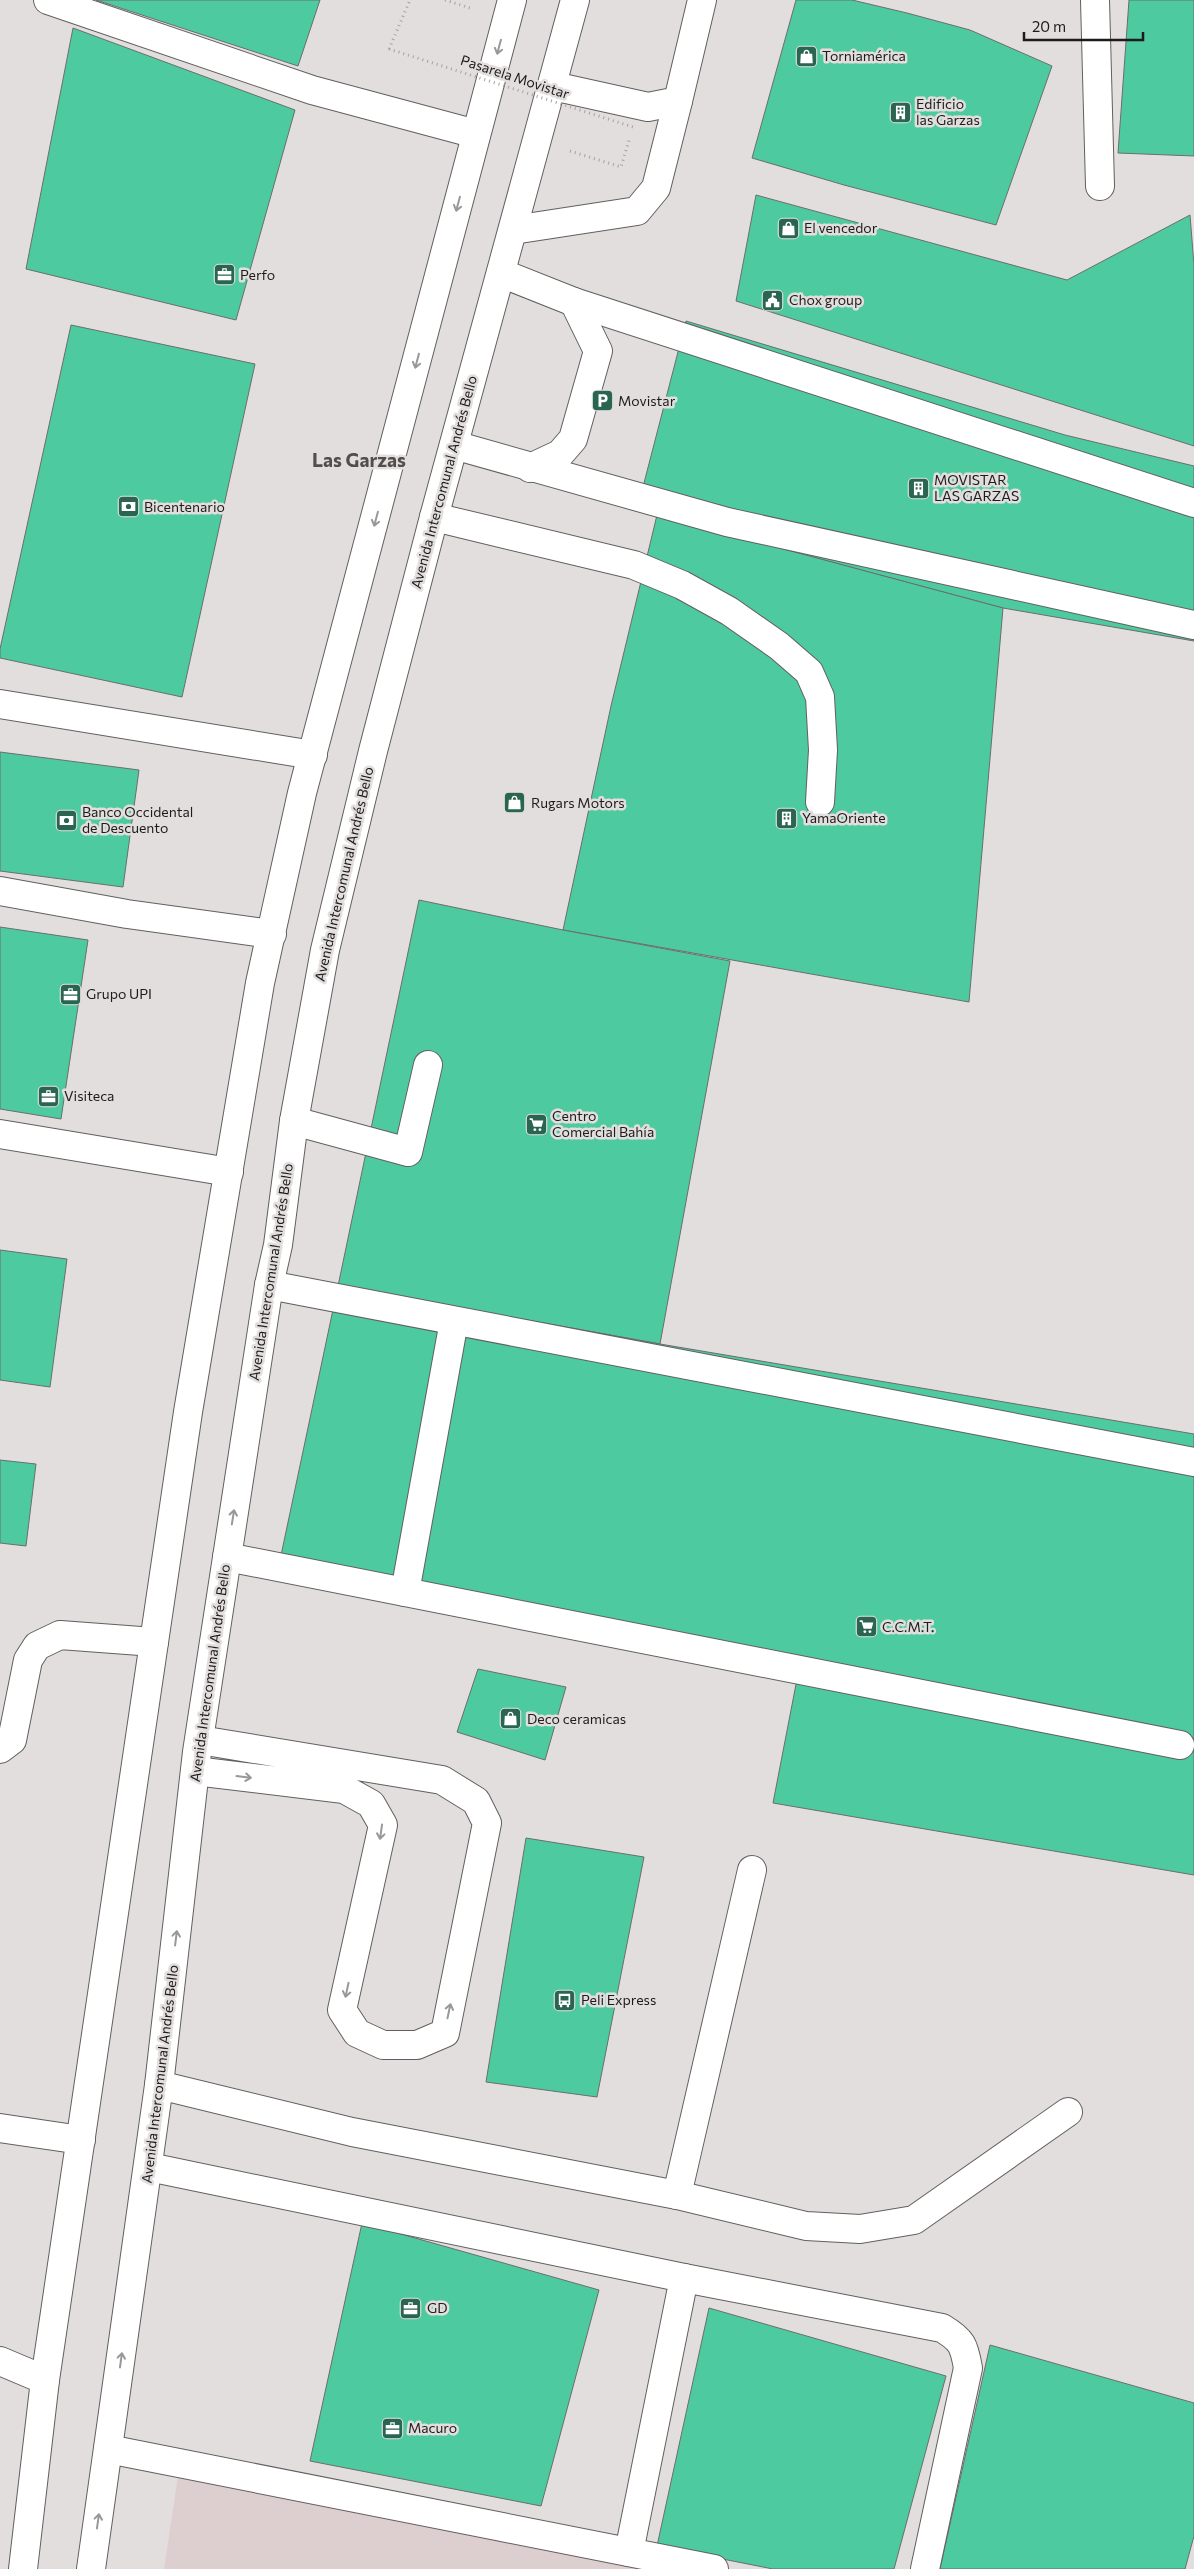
<svg xmlns="http://www.w3.org/2000/svg" width="1194" height="2569" font-family="Commissioner,sans-serif">
  <style>
    .built { fill: #ddcfcf }
    .building { fill: #4ecaa1; stroke: #6a6e6c }
    .lines { fill: none; stroke-linecap: round; stroke-linejoin: round }
    .minor-casing { stroke: #635f5f; stroke-width: 30 }
    .major-casing { stroke: #635f5f; stroke-width: 30 }
    .path { stroke: #a5a1a1; stroke-width: 3; stroke-dasharray: 1 4; stroke-linecap: butt }
    .minor { stroke: #fff; stroke-width: 28 }
    .major { stroke: #fff; stroke-width: 28 }
    .path-bridge { stroke: #a5a1a1; stroke-width: 3; stroke-dasharray: 1 4; stroke-linecap: butt }
    .oneway { stroke: #999898 }
    .labels { text-anchor: middle; stroke-width: 5; stroke-linejoin: round; paint-order: stroke }
    .poi-label { font-size: 14px; fill: #1d1b1b; stroke: #e3dede; text-anchor: start }
    .street-label { font-size: 14px; fill: #1d1b1b; stroke: #e3dede }
    .district-label { font-size: 19px; font-weight: bold; fill: #524e4e; stroke: #e3dede }
  </style>
  <rect width="100%" height="100%" fill="#e3dede"/>
  <polygon class="built" points="181,2456 705,2569 164,2569"/>
  <g class="building">
    <polygon points="96,0 320,0 298,66"/>
    <polygon points="796,0 852,0 907,13 970,30 1052,66 996,225 844,185 752,158"/>
    <polygon points="1129,0 1194,0 1194,156 1118,153"/>
    <polygon points="73,28 295,110 236,320 26,269"/>
    <polygon points="756,195 1067,280 1190,215 1194,265 1194,446 736,301"/>
    <polygon points="686,321 1065,435 1194,466 1194,641 1003,608 637,510"/>
    <polygon points="71,325 255,364 182,697 0,658 0,649"/>
    <polygon points="657,515 1003,608 969,1002 563,930 611,706"/>
    <polygon points="0,752 139,770 123,887 0,871"/>
    <polygon points="419,900 563,930 730,961 660,1344 338,1286"/>
    <polygon points="0,927 88,940 61,1119 0,1109"/>
    <polygon points="0,1250 67,1259 50,1387 0,1380"/>
    <polygon points="338,1286 660,1344 1194,1434 1194,1875 773,1803 798,1674 276,1579"/>
    <polygon points="0,1460 36,1464 26,1546 0,1543"/>
    <polygon points="478,1669 566,1687 545,1760 457,1732"/>
    <polygon points="526,1838 644,1857 597,2097 486,2082"/>
    <polygon points="362,2223 599,2290 541,2506 310,2461"/>
    <polygon points="709,2308 946,2376 894,2569 773,2569 657,2546"/>
    <polygon points="990,2345 1194,2403 1194,2536 1185,2569 940,2569"/>
  </g>
  <g class="lines">
    <defs>
      <g id="minor">
        <polyline points="48,0 312,90 476,134"/>
        <polyline points="1095,0 1100,186"/>
        <polyline points="553,86 648,107 678,101 702,0"/>
        <polyline points="513,230 637,211 656,188 678,101"/>
        <polyline points="501,273 574,302 1194,503"/>
        <polyline points="454,445 727,522 1194,625"/>
        <polyline points="530,468 560,454 573,439 598,351 574,302"/>
        <polyline points="434,517 634,565 682,585 729,611 779,646 809,672 820,697 823,750 820,802"/>
        <polyline points="0,704 313,755"/>
        <polyline points="0,891 127,914 272,934"/>
        <polyline points="294,1121 408,1152 428,1065"/>
        <polyline points="0,1134 229,1172"/>
        <polyline points="269,1285 1194,1462"/>
        <polyline points="227,1557 1180,1745"/>
        <polyline points="405,1592 454,1321"/>
        <polyline points="0,1749 12,1740 28,1660 37,1646 60,1635 154,1642"/>
        <polyline points="195,1771 344,1789 371,1804 383,1825 342,2010 357,2033 383,2045 417,2045 445,2033 487,1823 476,1801 442,1780 200,1740"/>
        <polyline points="159,2085 352,2132 677,2195 806,2226 860,2229 914,2220 1068,2112"/>
        <polyline points="0,2128 81,2140"/>
        <path d="M 149,2167 L 684,2278 L 942,2328 C 962,2340 964,2345 968,2368 L 925,2569"/>
        <polyline points="677,2195 752,1870"/>
        <polyline points="0,2361 45,2380"/>
        <polyline points="108,2449 714,2569"/>
        <polyline points="629,2552 684,2278"/>
      </g>
      <g id="major">
        <polyline points="23,2569 45,2380 188,1412 260,983 302,793 512,0"/>
        <polyline points="91,2569 159,2085 197,1752 269,1285 278,1245 294,1121 325,950 373,751 434,517 575,0"/>
      </g>
    </defs>
    <use href="#minor" class="minor-casing"/>
    <use href="#major" class="major-casing"/>
    <g class="path">
      <polyline points="445,0 473,9"/>
      <polyline points="389,49 410,0"/>
      <polyline points="570,151 621,167 630,137"/>
    </g>
    <use href="#minor" class="minor"/>
    <use href="#major" class="major"/>
    <polyline class="path-bridge" points="389,49 633,127"/>
  </g>
  <defs><path id="oneway-shaft" d="M-6 0H5M1.5-3L5.5 0L1.5 3" fill="none" stroke-width="1.6" stroke-linecap="round" stroke-linejoin="round" transform="scale(1.25)"/></defs>
  <g class="oneway">
    <use href="#oneway-shaft" transform="translate(499 47) rotate(105)"/>
    <use href="#oneway-shaft" transform="translate(458 204) rotate(105)"/>
    <use href="#oneway-shaft" transform="translate(417 361) rotate(105)"/>
    <use href="#oneway-shaft" transform="translate(376 519) rotate(105)"/>
    <use href="#oneway-shaft" transform="translate(233 1517) rotate(-81)"/>
    <use href="#oneway-shaft" transform="translate(244 1777) rotate(7)"/>
    <use href="#oneway-shaft" transform="translate(381 1832) rotate(98)"/>
    <use href="#oneway-shaft" transform="translate(176 1938) rotate(-83)"/>
    <use href="#oneway-shaft" transform="translate(347 1990) rotate(102)"/>
    <use href="#oneway-shaft" transform="translate(449 2011) rotate(-78)"/>
    <use href="#oneway-shaft" transform="translate(121 2360) rotate(-82)"/>
    <use href="#oneway-shaft" transform="translate(98 2521) rotate(-82)"/>
  </g>
  <defs>
    <symbol id="shop-square" viewBox="-11 -11 22 22"><rect x="-9" y="-9" width="18" height="18" rx="4" fill="#296551" stroke="#e3dede"/><path d="M-5-2.5h2.3a2.7 3.5 0 0 1 5.4 0H5L5.5 6h-11ZM-1.5-2.5h3a1.5 2.3 0 0 0-3 0Z" fill="#fff"/></symbol>
    <symbol id="building-square" viewBox="-11 -11 22 22"><rect x="-9" y="-9" width="18" height="18" rx="4" fill="#296551" stroke="#e3dede"/><path d="M-4-6H4V6H1V3H-1V6H-4ZM-2.5-4.3h1.7v1.8h-1.7ZM.8-4.3h1.7v1.8H.8ZM-2.5-1h1.7V.8h-1.7ZM.8-1h1.7V.8H.8Z" fill="#fff"/></symbol>
    <symbol id="office-square" viewBox="-11 -11 22 22"><rect x="-9" y="-9" width="18" height="18" rx="4" fill="#296551" stroke="#e3dede"/><path d="M-6-3h4V-5.5h4V-3h4V5H-6ZM-1-4.5V-3h2v-1.5ZM-6 0V1H6V0Z" fill="#fff"/></symbol>
    <symbol id="civic-square" viewBox="-11 -11 22 22"><rect x="-9" y="-9" width="18" height="18" rx="4" fill="#296551" stroke="#e3dede"/><path d="M-.6-6.5H3V-4.5H.6V-3L4-1V1h2V6H-6V1h2V-1L-.6-3ZM-1.2 2.5V6h2.4V2.5Z" fill="#fff"/></symbol>
    <symbol id="parking-square" viewBox="-11 -11 22 22"><rect x="-9" y="-9" width="18" height="18" rx="4" fill="#296551" stroke="#e3dede"/><path d="M-3.5-5.5H1a3.5 3.5 0 0 1 0 7H-1V5.5H-3.5ZM-1-3.4V-.6H.8a1.4 1.4 0 0 0 0-2.8Z" fill="#fff"/></symbol>
    <symbol id="bank-square" viewBox="-11 -11 22 22"><rect x="-9" y="-9" width="18" height="18" rx="4" fill="#296551" stroke="#e3dede"/><path d="M-6-4H6V4H-6ZM0-2.3a2.3 2.3 0 1 0 0 4.6a2.3 2.3 0 1 0 0-4.6Z" fill="#fff"/></symbol>
    <symbol id="supermarket-square" viewBox="-11 -11 22 22"><rect x="-9" y="-9" width="18" height="18" rx="4" fill="#296551" stroke="#e3dede"/><path d="M-6-5.5h2.5l.6 2H6L4.5 2H-2.5L-4.4-4H-6ZM-1.5 3.2a1.3 1.3 0 1 0 .1 0ZM3 3.2a1.3 1.3 0 1 0 .1 0Z" fill="#fff"/></symbol>
    <symbol id="bus-square" viewBox="-11 -11 22 22"><rect x="-9" y="-9" width="18" height="18" rx="4" fill="#296551" stroke="#e3dede"/><path d="M-5-6H5V4H4V6H2V4H-2V6H-4V4H-5ZM-3.5-4V0h7V-4ZM-3.5 1.2v1.5H-2V1.2ZM2 1.2v1.5H3.5V1.2Z" fill="#fff"/></symbol>
  </defs>
  <g fill-rule="evenodd">
    <use href="#shop-square" x="794" y="44" width="25" height="25"/>
    <use href="#building-square" x="888" y="100" width="25" height="25"/>
    <use href="#shop-square" x="776" y="216" width="25" height="25"/>
    <use href="#office-square" x="212" y="262" width="25" height="25"/>
    <use href="#civic-square" x="760" y="288" width="25" height="25"/>
    <use href="#parking-square" x="590" y="388" width="25" height="25"/>
    <use href="#building-square" x="906" y="476" width="25" height="25"/>
    <use href="#bank-square" x="116" y="494" width="25" height="25"/>
    <use href="#shop-square" x="502" y="790" width="25" height="25"/>
    <use href="#building-square" x="774" y="806" width="25" height="25"/>
    <use href="#bank-square" x="54" y="808" width="25" height="25"/>
    <use href="#office-square" x="58" y="982" width="25" height="25"/>
    <use href="#office-square" x="36" y="1084" width="25" height="25"/>
    <use href="#supermarket-square" x="524" y="1112" width="25" height="25"/>
    <use href="#supermarket-square" x="854" y="1614" width="25" height="25"/>
    <use href="#shop-square" x="498" y="1706" width="25" height="25"/>
    <use href="#bus-square" x="552" y="1988" width="25" height="25"/>
    <use href="#office-square" x="398" y="2296" width="25" height="25"/>
    <use href="#office-square" x="380" y="2416" width="25" height="25"/>
  </g>
  <g class="labels">
    <g class="poi-label">
      <text x="822" y="61">Torniamérica</text>
      <text x="916" y="109">Edificio<tspan x="916" dy="16">las Garzas</tspan></text>
      <text x="804" y="233">El vencedor</text>
      <text x="240" y="280">Perfo</text>
      <text x="789" y="305">Chox group</text>
      <text x="618" y="406">Movistar</text>
      <text x="934" y="485">MOVISTAR<tspan x="934" dy="16">LAS GARZAS</tspan></text>
      <text x="144" y="512">Bicentenario</text>
      <text x="531" y="808">Rugars Motors</text>
      <text x="82" y="817">Banco Occidental<tspan x="82" dy="16">de Descuento</tspan></text>
      <text x="802" y="823">YamaOriente</text>
      <text x="86" y="999">Grupo UPI</text>
      <text x="64" y="1101">Visiteca</text>
      <text x="552" y="1121">Centro<tspan x="552" dy="16">Comercial Bahía</tspan></text>
      <text x="882" y="1632">C.C.M.T.</text>
      <text x="527" y="1724">Deco ceramicas</text>
      <text x="581" y="2005">Peli Express</text>
      <text x="427" y="2313">GD</text>
      <text x="408" y="2433">Macuro</text>
    </g>
    <g class="street-label">
      <text transform="translate(515 77) rotate(18)" y="5">Pasarela Movistar</text>
      <text transform="translate(444 482) rotate(-75)" y="5">Avenida Intercomunal Andrés Bello</text>
      <text transform="translate(344 874) rotate(-77)" y="5">Avenida Intercomunal Andrés Bello</text>
      <text transform="translate(271 1272) rotate(-81)" y="5">Avenida Intercomunal Andrés Bello</text>
      <text transform="translate(210 1673) rotate(-82)" y="5">Avenida Intercomunal Andrés Bello</text>
      <text transform="translate(160 2074) rotate(-83)" y="5">Avenida Intercomunal Andrés Bello</text>
    </g>
    <g class="district-label">
      <text x="359" y="467">Las Garzas</text>
    </g>
  </g>
  <path d="M1024 32v8h119v-8" fill="none" stroke="#1d1b1b" stroke-width="2.5"/>
  <text x="1032" y="32" font-size="15" fill="#1d1b1b" stroke="#e3dede" stroke-width="4" paint-order="stroke">20 m</text>
</svg>
